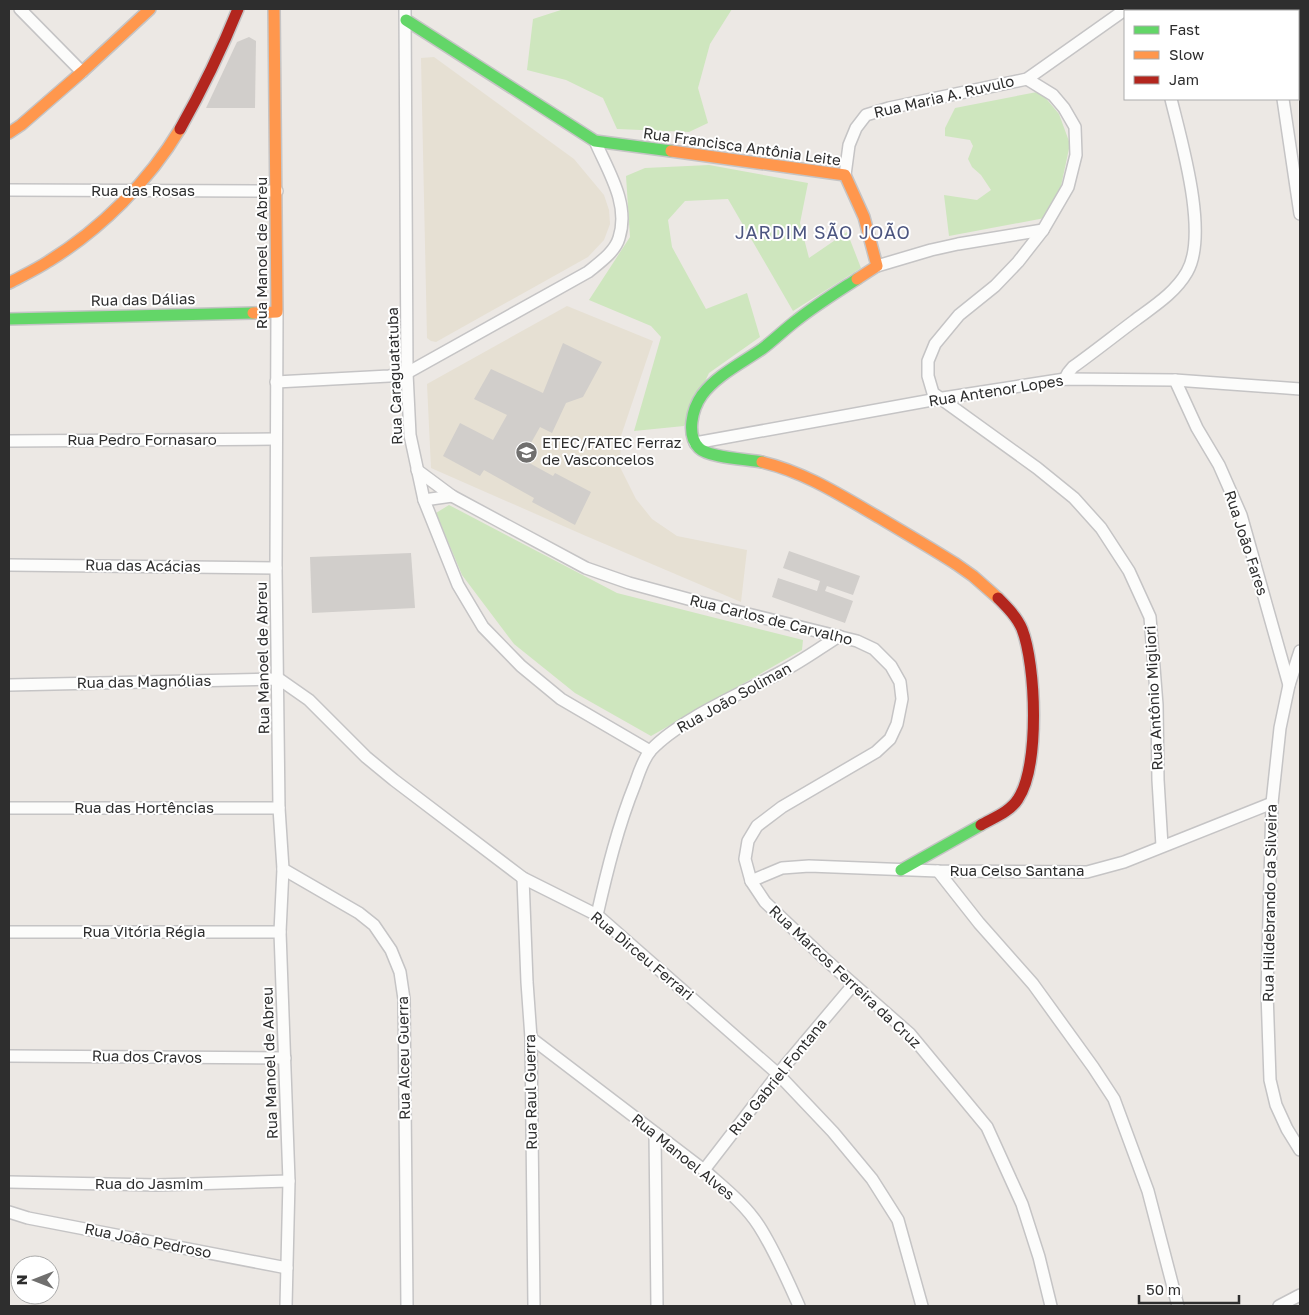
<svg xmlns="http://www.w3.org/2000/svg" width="1309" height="1315" font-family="'Golos Text',sans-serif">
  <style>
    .education { fill: #e6e0d3 }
    .green { fill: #cee6be }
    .building { fill: #d1cecb }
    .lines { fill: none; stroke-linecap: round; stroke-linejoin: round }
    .street-casing { stroke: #c5c4c5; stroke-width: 14 }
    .fast-casing { stroke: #c5c4c5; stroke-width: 14 }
    .slow-casing { stroke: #c5c4c5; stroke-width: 14 }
    .jam-casing { stroke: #c5c4c5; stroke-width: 14 }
    .street { stroke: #fcfcfb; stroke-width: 11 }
    .fast { stroke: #63d668; stroke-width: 11 }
    .slow { stroke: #ff974d; stroke-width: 11 }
    .jam { stroke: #b3261e; stroke-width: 11 }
    .labels { text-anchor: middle; stroke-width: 4; stroke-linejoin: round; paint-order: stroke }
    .street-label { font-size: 15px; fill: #2e2e2e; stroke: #fff }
    .poi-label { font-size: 15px; fill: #2e2e2e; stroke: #fff; text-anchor: start }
    .quarter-label { font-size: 18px; letter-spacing: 1px; fill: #4d5680; stroke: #fff }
  </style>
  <rect width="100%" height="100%" fill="#ece8e4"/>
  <g class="education">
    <polygon points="434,57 574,159 604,195 609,210 610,224 604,240 588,257 436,342 431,341 427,338 421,58"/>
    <polygon points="567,306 653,341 621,436 620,467 636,499 652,519 677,536 747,550 741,602 586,536 431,468 427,384"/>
  </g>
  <g class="green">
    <polygon points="564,9 732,9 710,44 698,88 708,123 689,132 617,129 603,98 566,80 527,70 533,19"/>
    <polygon points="1037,92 1044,96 1059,114 1070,144 1061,186 1045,218 949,236 944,195 977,200 991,190 981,175 972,167 968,159 973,146 970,140 945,136 945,128 955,108"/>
    <polygon points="709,165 808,183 800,223 809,258 847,232 861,268 793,311 728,199 685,201 668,220 672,247 706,309 747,293 760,337 709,373 684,426 634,431 661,337 651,326 589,300 630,237 626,176 645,168"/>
    <polygon points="449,505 617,593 803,640 802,650 651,736 575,693 514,644 462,575 436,513"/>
  </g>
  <g class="building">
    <polygon points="249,37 256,41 255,108 206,108 237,42"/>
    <polygon points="563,343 602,362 583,397 566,403 552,433 540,427 522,459 553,476 555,473 591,492 575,525 532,502 534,498 484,470 480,476 443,456 460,423 493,440 507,415 474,399 491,369 543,393"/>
    <polygon points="789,551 860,576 853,595 827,586 825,591 853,601 845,623 772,597 778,578 817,591 820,581 783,568"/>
    <polygon points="411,553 415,608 312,613 310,557"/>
  </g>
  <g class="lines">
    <defs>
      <g id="street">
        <polyline points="20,9 82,72"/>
        <polyline points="405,9 407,373 410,435 424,500 458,585 483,627 521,666 561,699 650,751"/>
        <polyline points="1261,9 1262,11"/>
        <polyline points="1027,79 1053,95 1064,108 1075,127 1076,155 1068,187 1043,230 1018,262 995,286 959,315 935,344 928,361 928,376 933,393 1037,468 1074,498 1101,528 1129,571 1150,617 1157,705 1158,780 1162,846"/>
        <polyline points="1283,99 1300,214"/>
        <polyline points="845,175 849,145 856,128 866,115 889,108 1027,79 1126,9"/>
        <polyline points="9,190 277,191"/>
        <polyline points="877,266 931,250 958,244 1043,230"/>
        <polyline points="277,312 276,568 279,808 283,869 280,932 289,1181 286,1306"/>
        <path d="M 1065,379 L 1068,373 L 1073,367 C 1094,352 1114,336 1134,321 C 1154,306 1175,293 1187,272 C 1209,234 1181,140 1171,99"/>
        <polyline points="1175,380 1197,428 1219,465 1241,515 1289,685"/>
        <path d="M 276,382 L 389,376 L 407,373 L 588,272 C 599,263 615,252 619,238 C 630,204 608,171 595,141"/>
        <polyline points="9,441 276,439"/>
        <polyline points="695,443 943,398 1065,379 1175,380 1300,389"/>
        <polyline points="417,470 452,496 586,568 629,583 699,602 857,641 874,649 891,666 900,682 902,699 897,724 890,739 876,752 782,807 757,826 748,841 745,859 751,881 765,902 826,960 910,1034 987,1127 1022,1204 1039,1257 1051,1306"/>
        <polyline points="424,500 452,496"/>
        <polyline points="9,565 276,568"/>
        <polyline points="1300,651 1289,685 1280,728 1272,803 1267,992 1270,1080 1276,1105 1287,1129 1300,1150"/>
        <polyline points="9,685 279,679 309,700 366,757 394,780 523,878 597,915 778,1074 833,1132 872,1179 898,1220 922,1306"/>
        <polyline points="9,808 279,808"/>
        <polyline points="283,869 359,913 374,925 391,950 400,972 404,999 407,1306"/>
        <polyline points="938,871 979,923 1033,984 1093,1067 1114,1099 1148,1191 1178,1306"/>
        <polyline points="523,878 527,982 531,1038 534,1306"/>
        <polyline points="751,881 782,868 809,866 938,871 1087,872 1124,862 1272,803"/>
        <path d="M 597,915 C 607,871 618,826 635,784 C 639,773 643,759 651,750 C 680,719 743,693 781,672 C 801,662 820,648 839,636"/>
        <polyline points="9,932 280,932"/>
        <path d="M 531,1038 L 704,1170 C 723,1187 745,1204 759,1226 C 775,1251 787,1279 799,1306"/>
        <polyline points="9,1056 285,1058"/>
        <polyline points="655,1133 657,1306"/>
        <polyline points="704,1170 778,1074 853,985"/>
        <polyline points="9,1182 157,1185 289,1181"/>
        <polyline points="9,1212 28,1218 287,1268"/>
        <polyline points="1279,1306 1300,1295"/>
      </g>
      <g id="fast">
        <polyline points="406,20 595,141 671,151"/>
        <polyline points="9,319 253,313"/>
        <path d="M 762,462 C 747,459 709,458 699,448 C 686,435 692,409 702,395 C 717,375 742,363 762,349 C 774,340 785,329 797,320 C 816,305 837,292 857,279"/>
        <polyline points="901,870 981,825"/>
      </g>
      <g id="slow">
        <polyline points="9,133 21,125 82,72 150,9"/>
        <polyline points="671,151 845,175 864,217 877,266 857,279"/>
        <path d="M 9,283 C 22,276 37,269 49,261 C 101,229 149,181 180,129"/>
        <polyline points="253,313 277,312 274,9"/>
        <path d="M 762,462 C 805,472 842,496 880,518 C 905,533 931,548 956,564 L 973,576 L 998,598"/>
      </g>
      <g id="jam">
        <path d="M 180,129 C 202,90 221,51 238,9"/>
        <path d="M 981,825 C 993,818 1010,812 1018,799 C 1040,766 1036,665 1022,629 C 1017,617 1007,607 998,598"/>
      </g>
    </defs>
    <use href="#street" class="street-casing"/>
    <use href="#fast" class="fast-casing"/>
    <use href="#slow" class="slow-casing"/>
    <use href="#jam" class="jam-casing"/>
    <use href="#street" class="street"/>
    <use href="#fast" class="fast"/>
    <use href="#slow" class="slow"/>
    <use href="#jam" class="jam"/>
  </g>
  <defs>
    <symbol id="university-disc" viewBox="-11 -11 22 22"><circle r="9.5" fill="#706f6e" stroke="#fff"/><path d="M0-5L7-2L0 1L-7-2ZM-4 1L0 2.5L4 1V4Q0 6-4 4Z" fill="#fff"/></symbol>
  </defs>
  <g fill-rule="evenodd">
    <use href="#university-disc" x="514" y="440" width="25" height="25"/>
  </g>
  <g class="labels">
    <g class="street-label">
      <text transform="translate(944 97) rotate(-13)" y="5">Rua Maria A. Ruvulo</text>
      <text transform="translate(742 147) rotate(8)" y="5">Rua Francisca Antônia Leite</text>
      <text x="143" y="196">Rua das Rosas</text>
      <text transform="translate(262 253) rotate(-90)" y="5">Rua Manoel de Abreu</text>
      <text transform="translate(143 300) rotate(-1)" y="5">Rua das Dálias</text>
      <text transform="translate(395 376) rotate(-92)" y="5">Rua Caraguatatuba</text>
      <text transform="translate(996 391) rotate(-9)" y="5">Rua Antenor Lopes</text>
      <text x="142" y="445">Rua Pedro Fornasaro</text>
      <text transform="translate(1246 543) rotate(72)" y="5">Rua João Fares</text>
      <text transform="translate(143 566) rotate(1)" y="5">Rua das Acácias</text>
      <text transform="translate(771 620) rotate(14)" y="5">Rua Carlos de Carvalho</text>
      <text transform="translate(263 658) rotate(-91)" y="5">Rua Manoel de Abreu</text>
      <text transform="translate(144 682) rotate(-1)" y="5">Rua das Magnólias</text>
      <text transform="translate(734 698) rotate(-29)" y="5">Rua João Soliman</text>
      <text transform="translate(1154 698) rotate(-93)" y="5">Rua Antônio Migliori</text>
      <text x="144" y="813">Rua das Hortências</text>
      <text x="1017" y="876">Rua Celso Santana</text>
      <text transform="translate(1270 903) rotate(-89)" y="5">Rua Hildebrando da Silveira</text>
      <text x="144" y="937">Rua Vitória Régia</text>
      <text transform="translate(642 956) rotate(40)" y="5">Rua Dirceu Ferrari</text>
      <text transform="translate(845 977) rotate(43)" y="5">Rua Marcos Ferreira da Cruz</text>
      <text transform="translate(147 1057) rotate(1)" y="5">Rua dos Cravos</text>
      <text transform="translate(404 1058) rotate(-91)" y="5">Rua Alceu Guerra</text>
      <text transform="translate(270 1063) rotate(-92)" y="5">Rua Manoel de Abreu</text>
      <text transform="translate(778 1077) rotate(-51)" y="5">Rua Gabriel Fontana</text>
      <text transform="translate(531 1092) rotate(-91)" y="5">Rua Raul Guerra</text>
      <text transform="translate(683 1157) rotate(39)" y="5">Rua Manoel Alves</text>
      <text x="149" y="1189">Rua do Jasmim</text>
      <text transform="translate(148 1241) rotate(11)" y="5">Rua João Pedroso</text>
    </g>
    <g class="poi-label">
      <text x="542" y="448">ETEC/FATEC Ferraz<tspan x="542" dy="17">de Vasconcelos</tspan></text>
    </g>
    <g class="quarter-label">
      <text x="823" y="239">JARDIM SÃO JOÃO</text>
    </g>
  </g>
  <rect width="1309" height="1315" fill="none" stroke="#2e2e2e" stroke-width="20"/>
  <rect x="1124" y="10" width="175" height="90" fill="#ffffff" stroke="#ababab"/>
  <rect x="1134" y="26" width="25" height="8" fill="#63d668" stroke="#ababab"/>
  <text x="1169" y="35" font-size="15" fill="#2e2e2e">Fast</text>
  <rect x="1134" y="51" width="25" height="8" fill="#ff974d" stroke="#ababab"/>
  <text x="1169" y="60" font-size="15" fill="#2e2e2e">Slow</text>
  <rect x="1134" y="76" width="25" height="8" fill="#b3261e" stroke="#ababab"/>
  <text x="1169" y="85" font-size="15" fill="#2e2e2e">Jam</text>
  <g transform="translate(35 1280) rotate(270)"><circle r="24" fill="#ffffff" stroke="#ababab"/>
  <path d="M0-4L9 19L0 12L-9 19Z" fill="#706f6e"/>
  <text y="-8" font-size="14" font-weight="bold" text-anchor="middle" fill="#2e2e2e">N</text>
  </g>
  <path d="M1139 1295v8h100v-8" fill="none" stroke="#2e2e2e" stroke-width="2.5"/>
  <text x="1146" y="1295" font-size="15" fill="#2e2e2e" stroke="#ffffff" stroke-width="4" paint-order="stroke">50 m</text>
</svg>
